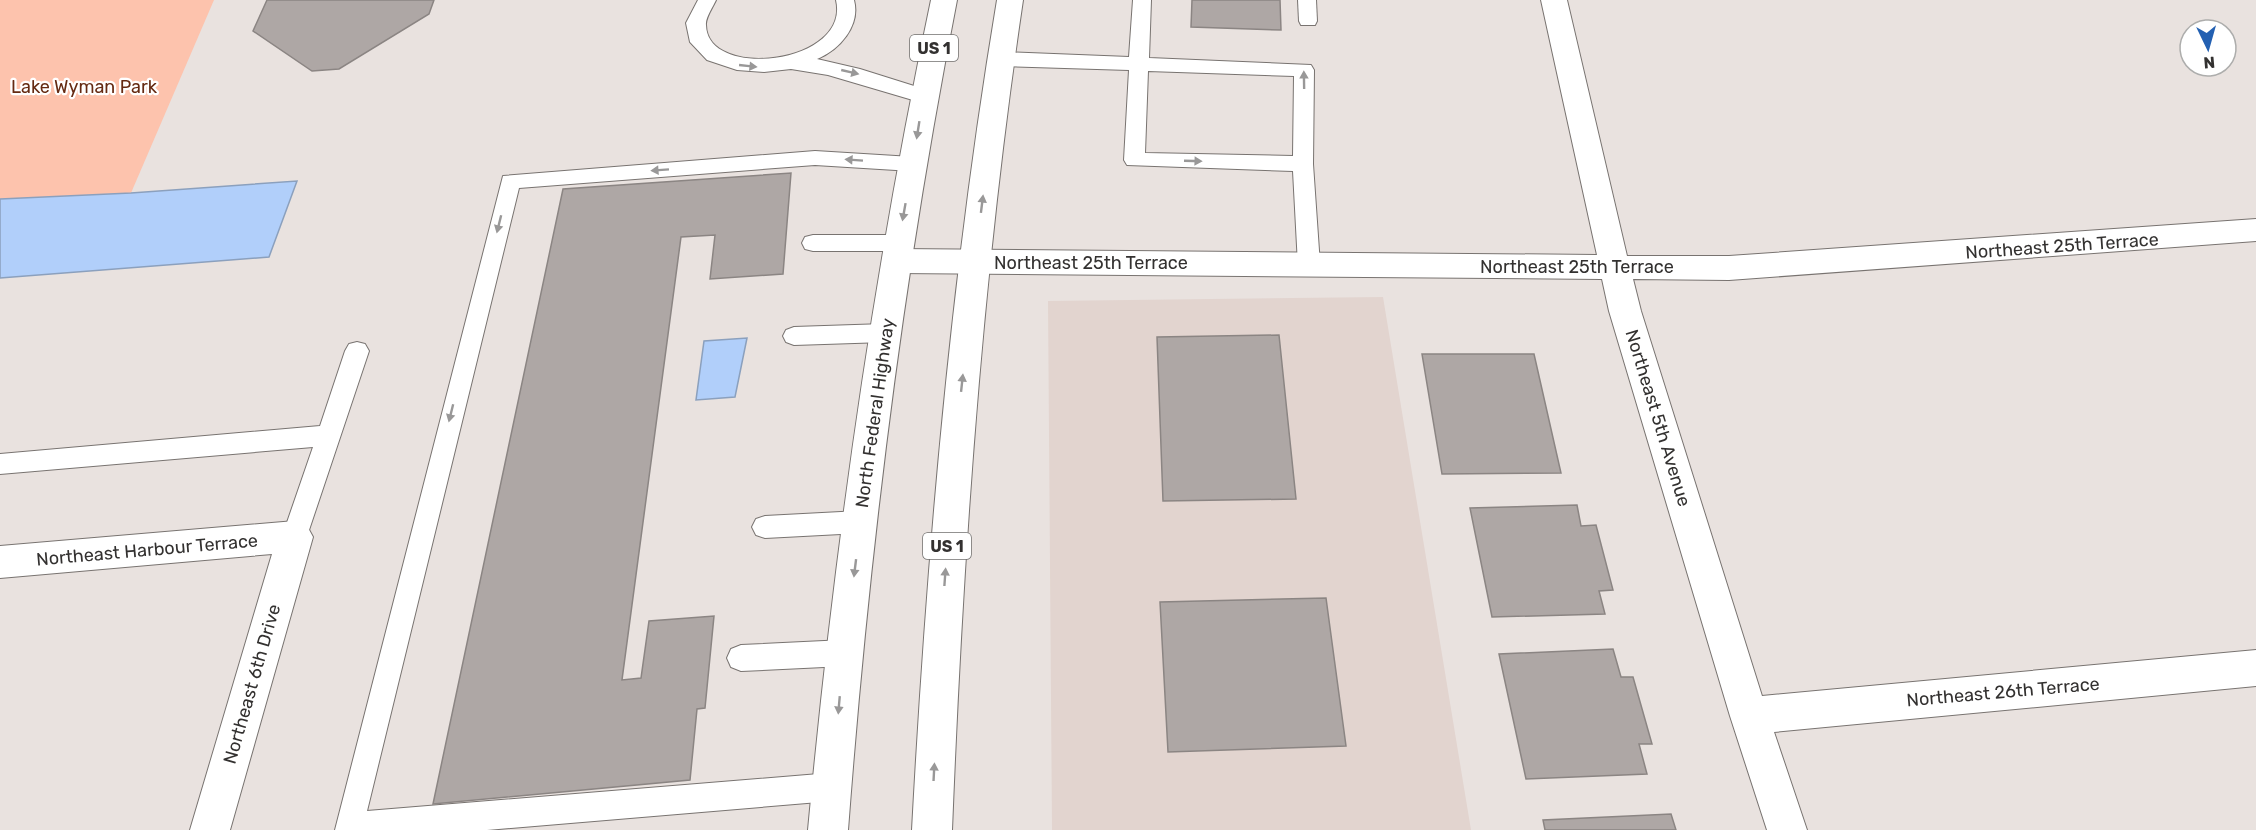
<svg xmlns="http://www.w3.org/2000/svg" width="2256" height="830" font-family="Rubik,sans-serif">
  <style>
    .built { fill: #e2d4cf }
    .green { fill: #fdc3ad }
    .water { fill: #b1cffa; stroke: #8ba0bd; stroke-width: 1.5 }
    .building { fill: #aea7a5; stroke: #8b8583; stroke-width: 1.5 }
    .lines { fill: none; stroke-linecap: round; stroke-linejoin: round }
    .lane-casing { stroke: #787370; stroke-width: 2 }
    .street-casing { stroke: #787370; stroke-width: 2 }
    .primary-casing { stroke: #787370; stroke-width: 2 }
    .lane { fill: #fff; fill-rule: evenodd }
    .street { fill: #fff; fill-rule: evenodd }
    .primary { fill: #fff; fill-rule: evenodd }
    .oneway { fill: #999898 }
    .labels { text-anchor: middle; stroke-width: 4.5; stroke-linejoin: round; paint-order: stroke }
    .shield { fill: #fff; stroke: #706f6e; stroke-width: 1.5 }
    .shield-label { font-size: 16px; font-weight: bold; fill: #333130 }
    .park-label { font-size: 18px; fill: #652a12; stroke: #fff }
    .street-label { font-size: 18px; fill: #333130; stroke: #fff }
  </style>
  <rect width="100%" height="100%" fill="#e9e2df"/>
  <polygon class="built" points="1383,297 1471,830 1052,830 1048,301"/>
  <polygon class="green" points="0,0 214,0 131,193 0,199"/>
  <g class="water">
    <polygon points="297,181 269,257 0,278 0,199 131,193"/>
    <polygon points="747,338 735,397 696,400 704,341"/>
  </g>
  <g class="building">
    <polygon points="267,0 434,0 429,14 339,69 312,71 253,31"/>
    <polygon points="1192,0 1280,0 1281,30 1191,27"/>
    <polygon points="791,173 783,274 710,279 715,235 681,237 622,680 641,678 649,621 714,616 705,708 697,709 690,780 433,804 563,189"/>
    <polygon points="1279,335 1296,499 1163,501 1157,337"/>
    <polygon points="1422,354 1534,354 1561,473 1442,474"/>
    <polygon points="1577,505 1581,526 1596,525 1613,590 1599,591 1605,614 1492,617 1470,508"/>
    <polygon points="1326,598 1346,746 1168,752 1160,602"/>
    <polygon points="1613,649 1621,677 1633,677 1652,744 1639,744 1647,774 1526,779 1499,654"/>
    <polygon points="1671,814 1676,830 1545,830 1543,820"/>
  </g>
  <g class="lines">
    <defs>
      <g id="lane">
        <path d="M 698,0 L 716,0 C 713,7 705,18 706,25 C 707,81 851,64 836,0 L 854,0 C 861,26 839,50 817,59 L 860,69 L 930,91 L 933,96 L 930,101 L 923,103 L 828,75 L 791,69 L 764,72 L 737,70 L 707,60 L 690,42 L 686,23 Z"/>
        <path d="M 1133,0 L 1151,0 L 1149,58 L 1311,65 L 1314,70 L 1313,164 L 1320,265 L 1317,271 L 1309,273 L 1301,271 L 1298,265 L 1293,171 L 1127,165 L 1124,160 L 1129,70 L 1000,66 L 993,64 L 990,59 L 993,54 L 1000,52 L 1129,57 ZM 1148,71 L 1294,76 L 1293,156 L 1145,153 Z"/>
        <polygon points="1298,0 1316,0 1317,21 1315,25 1301,25 1299,21"/>
        <polygon points="815,151 912,157 919,159 922,164 919,169 912,171 815,165 519,188 367,811 831,773 841,777 845,787 841,797 831,801 487,830 335,830 503,176"/>
        <polygon points="813,235 899,235 907,237 910,243 907,249 899,251 813,251 805,249 802,243 805,237"/>
        <polygon points="885,324 893,327 896,333 893,339 885,342 794,345 786,342 783,336 786,330 794,327"/>
        <polygon points="357,342 365,344 369,351 304,545 295,548 286,545 282,537 313,447 0,474 0,454 320,426 345,351 349,344"/>
        <polygon points="860,511 869,514 873,522 869,530 860,533 765,538 756,535 752,527 756,519 765,516"/>
        <polygon points="845,640 855,644 859,653 855,662 845,666 741,671 731,667 727,658 731,649 741,645"/>
      </g>
      <g id="street">
        <polygon points="1541,0 1567,0 1627,256 1729,256 2256,219 2256,241 1729,280 1633,279 1641,311 1762,696 2256,650 2256,686 1774,732 1807,830 1767,830 1730,716 1609,311 1602,279 897,273 886,269 882,261 886,253 897,249 1597,255"/>
        <polygon points="295,521 307,526 313,537 230,830 190,830 272,554 0,578 0,546"/>
      </g>
      <g id="primary">
        <path d="M 931,0 L 957,0 C 903,275 869,551 848,830 L 808,830 C 834,551 873,274 931,0 Z"/>
        <path d="M 997,0 L 1023,0 C 982,276 963,552 952,830 L 912,830 C 927,552 951,275 997,0 Z"/>
      </g>
    </defs>
    <use href="#lane" class="lane-casing"/>
    <use href="#street" class="street-casing"/>
    <use href="#primary" class="primary-casing"/>
    <use href="#lane" class="lane"/>
    <use href="#street" class="street"/>
    <use href="#primary" class="primary"/>
  </g>
  <defs><path id="oneway-solid" d="M-6-.8H1V-3.2L6.5 0L1 3.2V.8H-6Z" transform="scale(1.5)"/></defs>
  <g class="oneway">
    <use href="#oneway-solid" transform="translate(748 66) rotate(6)"/>
    <use href="#oneway-solid" transform="translate(850 72) rotate(13)"/>
    <use href="#oneway-solid" transform="translate(1304 80) rotate(-91)"/>
    <use href="#oneway-solid" transform="translate(918 130) rotate(99)"/>
    <use href="#oneway-solid" transform="translate(854 160) rotate(-176)"/>
    <use href="#oneway-solid" transform="translate(1193 161) rotate(2)"/>
    <use href="#oneway-solid" transform="translate(660 170) rotate(176)"/>
    <use href="#oneway-solid" transform="translate(982 204) rotate(-83)"/>
    <use href="#oneway-solid" transform="translate(904 212) rotate(100)"/>
    <use href="#oneway-solid" transform="translate(499 224) rotate(104)"/>
    <use href="#oneway-solid" transform="translate(962 383) rotate(-84)"/>
    <use href="#oneway-solid" transform="translate(451 413) rotate(104)"/>
    <use href="#oneway-solid" transform="translate(855 568) rotate(97)"/>
    <use href="#oneway-solid" transform="translate(945 577) rotate(-86)"/>
    <use href="#oneway-solid" transform="translate(839 705) rotate(95)"/>
    <use href="#oneway-solid" transform="translate(934 772) rotate(-87)"/>
  </g>
  <g class="labels">
    <g class="shield">
      <rect x="910" y="35" width="48" height="26" rx="4.5"/>
      <rect x="923" y="533" width="48" height="26" rx="4.5"/>
    </g>
    <g class="shield-label">
      <text x="934" y="54">US 1</text>
      <text x="947" y="552">US 1</text>
    </g>
    <g class="park-label">
      <text x="84" y="93">Lake Wyman Park</text>
    </g>
    <g class="street-label">
      <text transform="translate(2062 246) rotate(-4)" y="6">Northeast 25th Terrace</text>
      <text x="1091" y="269">Northeast 25th Terrace</text>
      <text x="1577" y="273">Northeast 25th Terrace</text>
      <text transform="translate(875 413) rotate(-82)" y="6">North Federal Highway</text>
      <text transform="translate(1658 418) rotate(73)" y="6">Northeast 5th Avenue</text>
      <text transform="translate(147 550) rotate(-5)" y="6">Northeast Harbour Terrace</text>
      <text transform="translate(252 684) rotate(-74)" y="6">Northeast 6th Drive</text>
      <text transform="translate(2003 692) rotate(-5)" y="6">Northeast 26th Terrace</text>
    </g>
  </g>
  <g transform="translate(2208 48) rotate(175)"><circle r="28" fill="#ffffff" stroke="#adadac" stroke-width="1.5"/>
  <path d="M0-4.5L10 22L0 15L-10 22Z" fill="#2360b2"/>
  <text y="-9" font-size="16" font-weight="bold" text-anchor="middle" fill="#333130">N</text>
  </g>
</svg>
